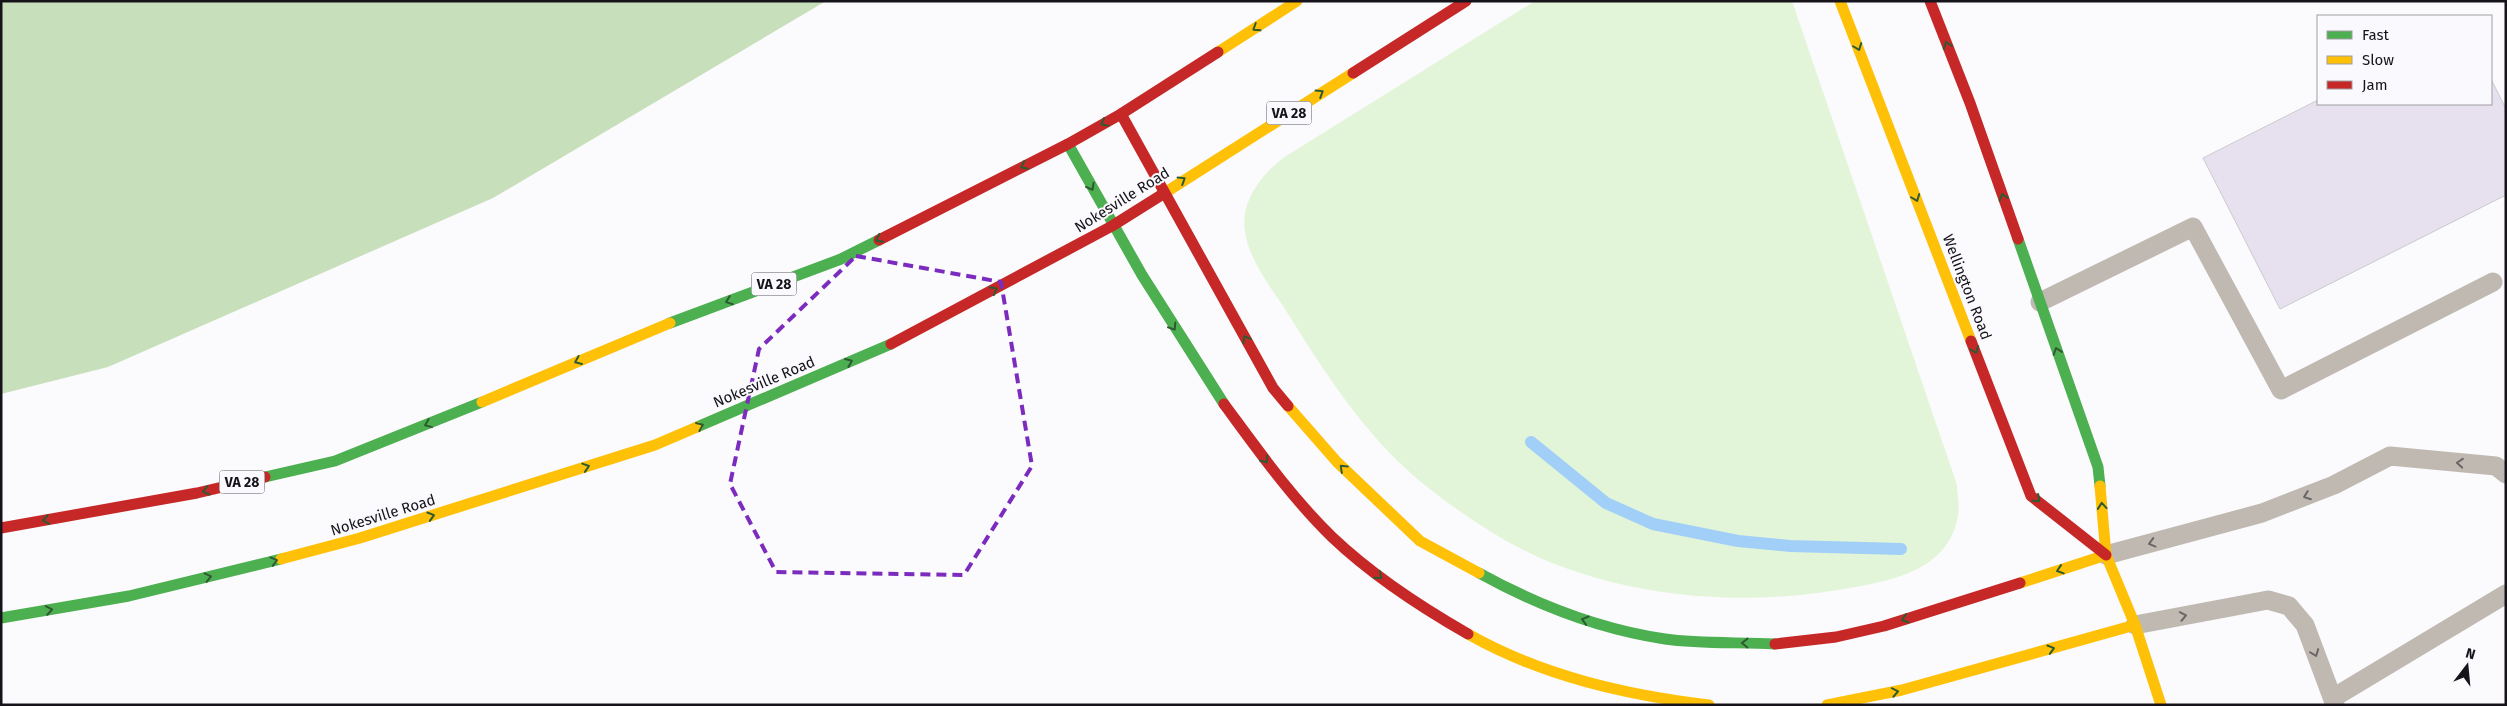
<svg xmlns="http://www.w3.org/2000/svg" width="2507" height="706" font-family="'Fira Sans',sans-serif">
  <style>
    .green { fill: #e2f5d9 }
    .forest { fill: #c7e0bb }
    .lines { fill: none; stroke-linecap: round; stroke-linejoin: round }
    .stream { stroke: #a2cff8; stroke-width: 12 }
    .building { fill: #e6e0ef; stroke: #cbcace }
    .lane { stroke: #bfb9b2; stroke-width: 19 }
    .fast { stroke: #4caf50; stroke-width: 11 }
    .slow { stroke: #ffc107; stroke-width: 11 }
    .jam { stroke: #c62828; stroke-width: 11 }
    .oneway { stroke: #2e5a32 }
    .oneway2 { stroke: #6a6666 }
    .marked { fill: none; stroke: #7b2cbf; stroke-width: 4; stroke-dasharray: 10 6; stroke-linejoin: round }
    .labels { text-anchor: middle; stroke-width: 4; stroke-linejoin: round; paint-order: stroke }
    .shield { fill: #faf9fd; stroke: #5a595e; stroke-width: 1 }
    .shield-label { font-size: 14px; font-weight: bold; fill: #16141a }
    .street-label { font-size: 15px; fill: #16141a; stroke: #faf9fd }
  </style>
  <rect width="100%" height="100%" fill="#fbfafc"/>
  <path class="green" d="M 1535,1 L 1792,1 L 1957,485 C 1957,494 1960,506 1958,516 C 1949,567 1899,579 1856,587 C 1755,606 1649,601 1552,563 C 1505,544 1461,514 1421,482 C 1363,434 1324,371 1285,309 C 1270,286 1249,260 1245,232 C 1240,202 1261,175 1283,158 Z"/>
  <polygon class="forest" points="1,1 826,1 493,198 108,367 1,394"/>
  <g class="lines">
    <polyline class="stream" points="1531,442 1606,503 1653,524 1738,541 1790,546 1901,549"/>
  </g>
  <polygon class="building" points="2491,79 2506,109 2506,195 2280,309 2203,158 2318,100 2318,104 2491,104"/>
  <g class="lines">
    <g class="lane">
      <polyline points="2040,302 2193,227 2281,390 2493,282"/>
      <polyline points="2106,555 2262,513 2334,485 2390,456 2496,466 2506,474"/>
      <polyline points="2135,625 2268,600 2289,606 2305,625 2335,705"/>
      <polyline points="2333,698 2506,594"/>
    </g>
    <g class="fast">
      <polyline points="1068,144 1142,275 1224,404"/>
      <polyline points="2018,239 2098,467 2100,486"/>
      <polyline points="670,323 841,259 879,240"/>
      <polyline points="697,427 891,344"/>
      <polyline points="265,477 335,461 482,402"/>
      <path d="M 1479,573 C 1537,605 1598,629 1665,639 C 1700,644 1739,642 1775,644"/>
      <polyline points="1,618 129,596 281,559"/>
    </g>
    <g class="slow">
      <polyline points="1840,1 1971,341"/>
      <polyline points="1218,52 1297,1"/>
      <polyline points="1163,194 1353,73"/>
      <polyline points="482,402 670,323"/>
      <polyline points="1288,406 1337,462 1420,541 1479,573"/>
      <polyline points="2100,486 2106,555 2135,625 2161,705"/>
      <polyline points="281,559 360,538 655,445 697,427"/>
      <polyline points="2020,583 2106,555"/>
      <path d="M 1468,634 C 1542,676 1626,695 1709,705"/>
      <polyline points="1827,705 1902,690 2135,625"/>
    </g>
    <g class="jam">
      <polyline points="1930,1 1970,103 2018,239"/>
      <polyline points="1353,73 1466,1"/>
      <polyline points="1121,114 1273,388 1288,406"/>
      <polyline points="879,240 1068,144 1121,114 1218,52"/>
      <polyline points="1971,341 2031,496 2106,555"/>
      <polyline points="891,344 1112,226 1163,194"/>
      <path d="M 1224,404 C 1258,450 1291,497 1332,537 C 1373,576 1419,606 1468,634"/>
      <polyline points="1,528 197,493 265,477"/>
      <polyline points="1775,644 1836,637 1884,626 2020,583"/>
    </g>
  </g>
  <defs><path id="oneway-chevron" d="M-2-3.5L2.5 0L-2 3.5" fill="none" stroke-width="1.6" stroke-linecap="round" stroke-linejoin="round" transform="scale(1.25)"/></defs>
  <g class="oneway">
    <use href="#oneway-chevron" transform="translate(1256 28) rotate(147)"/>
    <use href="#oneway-chevron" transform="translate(1947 45) rotate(-111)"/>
    <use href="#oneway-chevron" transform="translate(1858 47) rotate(69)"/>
    <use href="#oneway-chevron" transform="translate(1320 93) rotate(-32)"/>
    <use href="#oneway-chevron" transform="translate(1104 123) rotate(151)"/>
    <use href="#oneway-chevron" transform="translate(1024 166) rotate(153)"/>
    <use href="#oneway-chevron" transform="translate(1182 180) rotate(-32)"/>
    <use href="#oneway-chevron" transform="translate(1091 187) rotate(61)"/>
    <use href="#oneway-chevron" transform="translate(2003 197) rotate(-109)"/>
    <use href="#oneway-chevron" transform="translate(1916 198) rotate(69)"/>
    <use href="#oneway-chevron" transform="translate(879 239) rotate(153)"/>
    <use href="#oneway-chevron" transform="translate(994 290) rotate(-28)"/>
    <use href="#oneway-chevron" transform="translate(729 301) rotate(159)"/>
    <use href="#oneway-chevron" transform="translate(1173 327) rotate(57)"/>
    <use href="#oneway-chevron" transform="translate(1246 339) rotate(-119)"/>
    <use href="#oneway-chevron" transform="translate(1975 350) rotate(69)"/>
    <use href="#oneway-chevron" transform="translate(2057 351) rotate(-109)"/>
    <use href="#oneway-chevron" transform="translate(578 361) rotate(157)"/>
    <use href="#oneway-chevron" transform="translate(849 362) rotate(-23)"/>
    <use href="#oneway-chevron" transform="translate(428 424) rotate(158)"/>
    <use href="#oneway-chevron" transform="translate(700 426) rotate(-23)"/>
    <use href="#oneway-chevron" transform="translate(1265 460) rotate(54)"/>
    <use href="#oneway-chevron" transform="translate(586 467) rotate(-18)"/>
    <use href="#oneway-chevron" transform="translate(1343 468) rotate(-137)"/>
    <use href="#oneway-chevron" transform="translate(206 491) rotate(167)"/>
    <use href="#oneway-chevron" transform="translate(2037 499) rotate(43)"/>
    <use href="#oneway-chevron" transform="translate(2102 506) rotate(-95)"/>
    <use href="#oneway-chevron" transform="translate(431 516) rotate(-17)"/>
    <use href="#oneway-chevron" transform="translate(46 520) rotate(170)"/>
    <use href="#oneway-chevron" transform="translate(274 561) rotate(-15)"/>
    <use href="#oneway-chevron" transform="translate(2060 570) rotate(162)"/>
    <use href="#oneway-chevron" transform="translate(1379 576) rotate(39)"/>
    <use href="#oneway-chevron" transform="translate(208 577) rotate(-13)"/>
    <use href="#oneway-chevron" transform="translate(49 610) rotate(-10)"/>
    <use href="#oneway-chevron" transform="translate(1905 619) rotate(162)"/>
    <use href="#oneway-chevron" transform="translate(1585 620) rotate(-163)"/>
    <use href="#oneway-chevron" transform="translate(1745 643) rotate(-179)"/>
    <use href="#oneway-chevron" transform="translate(2051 649) rotate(-16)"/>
    <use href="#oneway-chevron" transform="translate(1895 692) rotate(-11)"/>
  </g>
  <g class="oneway2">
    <use href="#oneway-chevron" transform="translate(2460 463) rotate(-175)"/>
    <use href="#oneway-chevron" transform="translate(2307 496) rotate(159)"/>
    <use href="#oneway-chevron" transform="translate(2152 543) rotate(165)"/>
    <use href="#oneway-chevron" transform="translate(2183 616) rotate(-11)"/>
    <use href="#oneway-chevron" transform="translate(2315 653) rotate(69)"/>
  </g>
  <path class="marked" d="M 856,256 L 1001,282 L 1032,466 L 964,575 L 776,572 L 730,484 L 759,349 Z"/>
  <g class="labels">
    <g class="shield">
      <rect x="1266.5" y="101.5" width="45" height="23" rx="4"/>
      <rect x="751.5" y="272.5" width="45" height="23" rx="4"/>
      <rect x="219.5" y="470.5" width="45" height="23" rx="4"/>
    </g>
    <g class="shield-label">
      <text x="1289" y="118">VA 28</text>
      <text x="774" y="289">VA 28</text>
      <text x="242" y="487">VA 28</text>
    </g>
    <g class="street-label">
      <text transform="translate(1122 200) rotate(-32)" y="5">Nokesville Road</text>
      <text transform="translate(1967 287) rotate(69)" y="5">Wellington Road</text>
      <text transform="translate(764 382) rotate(-23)" y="5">Nokesville Road</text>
      <text transform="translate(383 515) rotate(-17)" y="5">Nokesville Road</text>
    </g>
  </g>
  <rect width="2507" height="706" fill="none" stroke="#16141a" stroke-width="5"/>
  <rect x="2317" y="15" width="175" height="90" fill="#faf9fd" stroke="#9f9da2"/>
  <rect x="2327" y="31" width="25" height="8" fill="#4caf50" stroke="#9f9da2"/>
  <text x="2362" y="40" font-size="15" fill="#16141a">Fast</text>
  <rect x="2327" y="56" width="25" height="8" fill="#ffc107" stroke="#9f9da2"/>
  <text x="2362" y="65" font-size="15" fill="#16141a">Slow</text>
  <rect x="2327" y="81" width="25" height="8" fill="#c62828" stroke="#9f9da2"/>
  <text x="2362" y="90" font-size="15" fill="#16141a">Jam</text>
  <g transform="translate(2467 666) rotate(16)" stroke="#faf9fd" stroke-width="4" paint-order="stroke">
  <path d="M0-4L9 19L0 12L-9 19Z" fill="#16141a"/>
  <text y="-8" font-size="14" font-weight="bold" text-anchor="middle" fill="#16141a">N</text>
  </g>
</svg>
